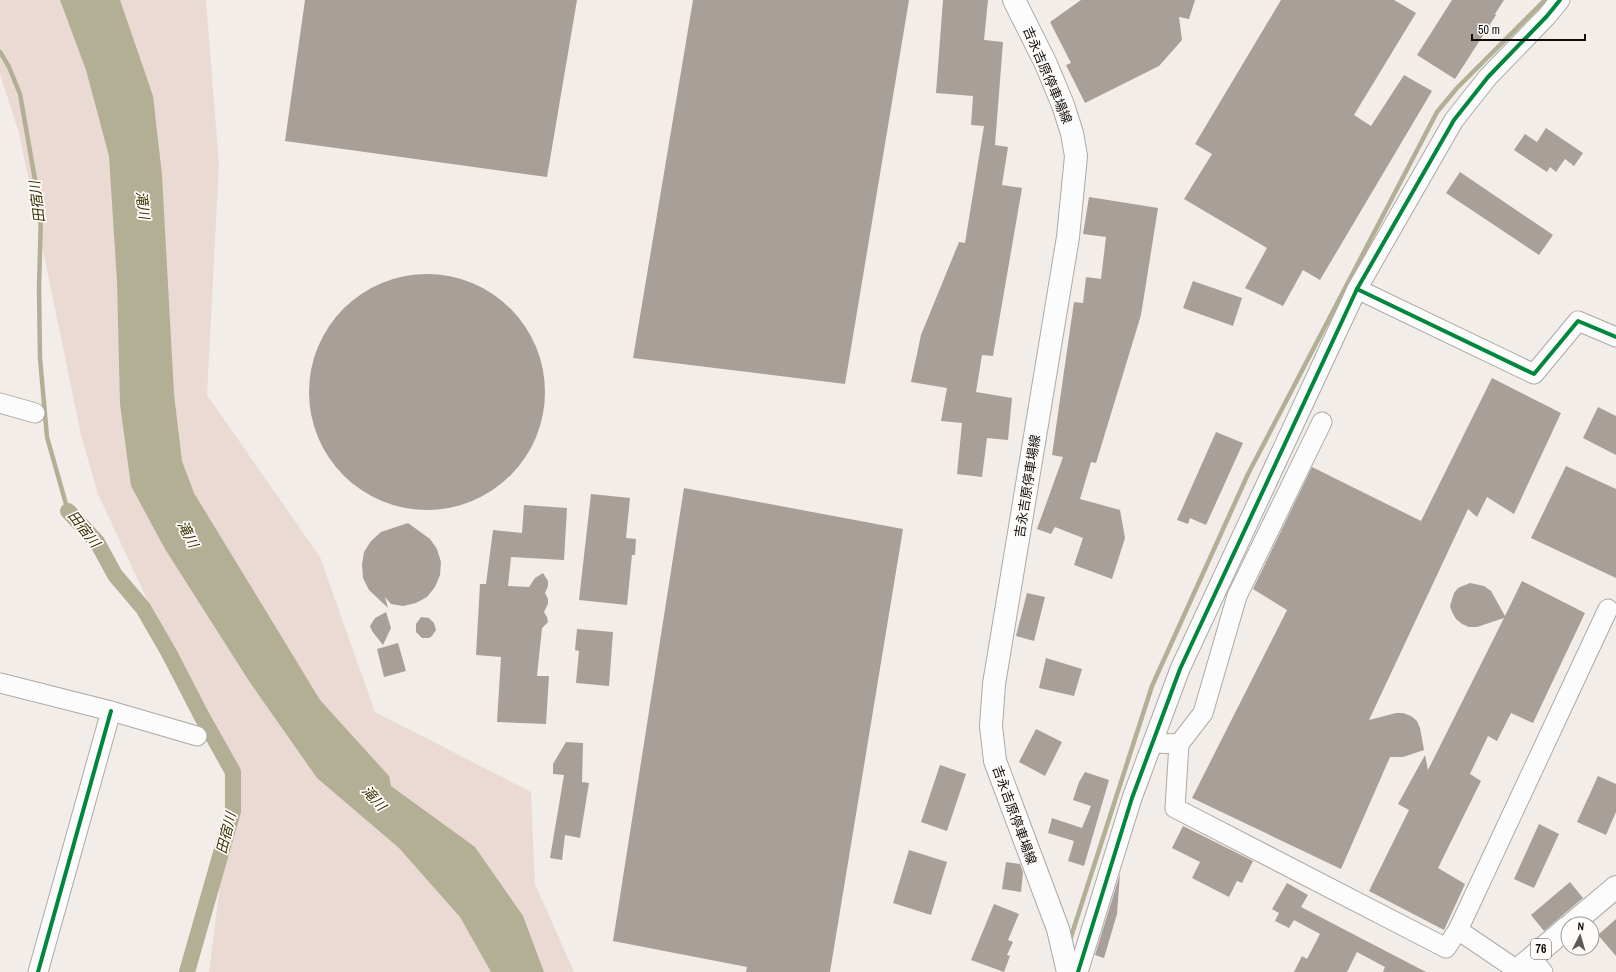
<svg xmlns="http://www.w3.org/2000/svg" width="1616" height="972" font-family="'Archivo Narrow','Noto Sans JP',sans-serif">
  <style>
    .green { fill: #ebd9d3 }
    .water { fill: #b3af95 }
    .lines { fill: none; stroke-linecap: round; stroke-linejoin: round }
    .stream { stroke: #b3af95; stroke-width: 4.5 }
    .canal { stroke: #b3af95; stroke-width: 16 }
    .building { fill: #a89f99 }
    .minor-casing { stroke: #ada9a5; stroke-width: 21 }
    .major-casing { stroke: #ada9a5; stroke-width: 24 }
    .minor { stroke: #fdfcfc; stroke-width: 19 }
    .major { stroke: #fdfcfc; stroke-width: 22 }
    .cycleway-casing { stroke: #fefcfa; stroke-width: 6 }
    .cycleway { stroke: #00873e; stroke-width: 4 }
    .labels { text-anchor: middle; stroke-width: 3.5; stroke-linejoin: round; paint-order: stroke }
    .shield { fill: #fefcfa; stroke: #565351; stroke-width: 1 }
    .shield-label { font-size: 12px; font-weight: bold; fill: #0e0b09 }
    .street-label { font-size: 13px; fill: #0e0b09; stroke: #fefcfa }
    .water-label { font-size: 14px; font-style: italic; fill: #363201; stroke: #fefcfa }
  </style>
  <rect width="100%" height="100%" fill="#f2ede8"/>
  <polygon class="green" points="0,0 206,0 219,165 207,395 320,557 375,712 531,792 535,884 574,972 209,972 232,792 201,715 98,494 81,435 19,133 0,74"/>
  <polygon class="water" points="60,0 120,0 153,96 162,175 174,394 182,461 194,493 320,700 389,776 391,786 475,847 523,916 544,972 491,972 460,917 399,848 317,778 249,681 165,549 131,486 120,404 117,281 109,156 86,70"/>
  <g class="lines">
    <g class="stream">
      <polyline points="0,52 9,67 20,94 41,214 39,288 40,358 47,437 68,511"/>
      <polyline points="1069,943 1152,686 1248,474 1437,112 1457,88 1545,0"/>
    </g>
    <polyline class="canal" points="68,511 97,542 115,575 143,608 169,653 201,715 233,772 233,811 187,972"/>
  </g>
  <g class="building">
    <polygon points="305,0 577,0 547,177 285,141"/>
    <polygon points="693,0 909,0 845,384 633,358"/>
    <polygon points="943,0 988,0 984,40 1003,42 995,145 1008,147 1002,185 1022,188 993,356 982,355 976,392 1012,398 1008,440 987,438 982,477 957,474 962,423 941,421 947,388 911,382 921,335 959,242 965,243 984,126 971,125 973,96 936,93"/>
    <polygon points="1081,0 1195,0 1189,19 1179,17 1182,40 1159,66 1085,103 1066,65 1071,63 1050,22"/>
    <polygon points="1281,0 1394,0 1416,13 1354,115 1371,126 1404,75 1432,91 1320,280 1303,270 1283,306 1245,288 1267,248 1184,199 1212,154 1195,144"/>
    <polygon points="1452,0 1504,0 1495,14 1496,15 1455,79 1417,55"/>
    <polygon points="1546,128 1583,153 1574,166 1565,159 1556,172 1550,167 1547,172 1514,150 1525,134 1537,142"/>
    <polygon points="1460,172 1553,235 1539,255 1446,193"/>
    <polygon points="1089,197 1158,208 1141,315 1096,463 1091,462 1080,499 1120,510 1125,538 1112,579 1074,565 1083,538 1055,527 1051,534 1037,529 1063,457 1052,455 1074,302 1083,303 1086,277 1101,279 1106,237 1083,234"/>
    <circle cx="427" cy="392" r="118"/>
    <polygon points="1193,281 1242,298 1233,326 1183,308"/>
    <polygon points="1492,378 1561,413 1514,514 1487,497 1477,517 1468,509 1369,720 1396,713 1403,713 1411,716 1417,721 1420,728 1424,750 1403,757 1390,757 1341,869 1192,798 1287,610 1253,589 1312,467 1421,521"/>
    <polygon points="1598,407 1616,416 1616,455 1583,438"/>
    <polygon points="1216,432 1243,443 1206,525 1190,518 1188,524 1177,520"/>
    <polygon points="1566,466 1616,489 1616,578 1531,538"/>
    <polygon points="684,488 903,529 830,972 746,972 747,967 613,941"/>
    <polygon points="591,494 630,498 626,538 636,539 635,555 632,555 627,605 579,600"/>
    <polygon points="524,505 567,508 564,560 511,557 508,586 529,587 535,578 543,573 548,581 548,586 545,593 548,599 548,604 544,612 547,617 548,622 542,628 537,676 549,676 546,724 497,722 501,657 476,655 480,584 486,584 493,530 522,533"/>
    <polygon points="408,523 430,539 437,549 441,562 440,575 435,587 427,597 416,603 403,606 391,604 385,597 388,608 369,590 363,578 362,565 364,552 371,541 381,532"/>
    <polygon points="1522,581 1585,613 1533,723 1511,713 1497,741 1488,736 1470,774 1481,781 1438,868 1465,884 1444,930 1369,891 1409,810 1398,804 1425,755 1428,770 1504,618 1477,627 1469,627 1462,624 1456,619 1452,612 1450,606 1454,593 1458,588 1470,583 1484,586 1491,591 1505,616"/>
    <polygon points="1027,593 1045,597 1034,641 1016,636"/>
    <polygon points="386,612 391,628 383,645 372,631 370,626 375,618"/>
    <polygon points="421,617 429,618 434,623 436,630 432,636 429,638 422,638 416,632 416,624"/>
    <polygon points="577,629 613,632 609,686 576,683 579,651 575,650"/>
    <polygon points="398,643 406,671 384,677 377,649"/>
    <polygon points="1046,658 1082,669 1074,696 1039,688"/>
    <polygon points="1036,729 1062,742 1045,776 1019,762"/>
    <polygon points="566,742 583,743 582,782 589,783 580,838 565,835 562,860 550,858 564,775 553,774 553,764"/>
    <polygon points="940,765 966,774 947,831 921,822"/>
    <polygon points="1085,772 1109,780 1084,866 1068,861 1074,841 1048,833 1052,818 1082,828 1091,806 1073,800 1079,782"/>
    <polygon points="1598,776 1616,784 1616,812 1606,835 1577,822"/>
    <polygon points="1539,824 1559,834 1534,888 1514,879"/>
    <polygon points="1183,826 1253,861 1242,883 1237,881 1229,897 1192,878 1200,862 1172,848"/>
    <polygon points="909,850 947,862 931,915 893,903"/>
    <polygon points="1006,862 1020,864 1023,872 1021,892 1002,889"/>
    <polygon points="1120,874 1117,914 1104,958 1095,955"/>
    <polygon points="1570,882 1583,898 1544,931 1531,915"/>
    <polygon points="1287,883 1308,895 1301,907 1426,972 1383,972 1385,967 1357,952 1347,972 1294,972 1302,956 1307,959 1320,934 1294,920 1289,928 1275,921 1279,913 1272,909"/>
    <polygon points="994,904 1019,914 1008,940 1013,942 1007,955 1010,956 1004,972 971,960"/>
    <polygon points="1616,919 1616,956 1598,935"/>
  </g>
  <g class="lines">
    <defs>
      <g id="minor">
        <polyline points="1357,289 1534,374 1578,321 1616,337"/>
        <polyline points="0,403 35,413"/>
        <polyline points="0,683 111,711 197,736"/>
        <polyline points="1153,743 1179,744 1175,808 1446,948 1458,930 1517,970"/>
        <polyline points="1179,744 1203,713 1237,596 1322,422"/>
        <polyline points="1458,930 1608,609"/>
        <polyline points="1531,958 1543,972"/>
        <polyline points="38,972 111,711"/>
        <polyline points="1078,972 1132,798 1180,669 1357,289 1454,120 1488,77 1547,16 1560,0"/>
      </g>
      <g id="major">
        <polyline points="1014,0 1046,64 1063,105 1072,133 1076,156 1068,237 994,684 991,726 995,761 1058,929 1068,972"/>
        <polyline points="1572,924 1616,887"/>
        <polyline points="1515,972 1568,927"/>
      </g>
    </defs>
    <use href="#minor" class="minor-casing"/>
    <use href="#major" class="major-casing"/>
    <use href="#minor" class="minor"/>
    <use href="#major" class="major"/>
    <defs>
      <g id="cycleway">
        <polyline points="1357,289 1534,374 1578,321 1616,337"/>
        <polyline points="38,972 111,711"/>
        <polyline points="1078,972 1132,798 1180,669 1357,289 1454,120 1488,77 1547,16 1560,0"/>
      </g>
    </defs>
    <use href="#cycleway" class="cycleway-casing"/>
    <use href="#cycleway" class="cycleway"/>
  </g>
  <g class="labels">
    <rect class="shield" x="1531" y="939" width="20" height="20" rx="3"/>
    <g class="shield-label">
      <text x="1541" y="953">76</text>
    </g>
    <g class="street-label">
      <text transform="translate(1048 75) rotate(67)" y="5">吉永吉原停車場線</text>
      <text transform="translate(1027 486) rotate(-81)" y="5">吉永吉原停車場線</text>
      <text transform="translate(1015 815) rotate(70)" y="5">吉永吉原停車場線</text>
    </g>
    <g class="water-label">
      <text transform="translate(37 202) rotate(-97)" y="5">田宿川</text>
      <text transform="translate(143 205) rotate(83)" y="5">滝川</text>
      <text transform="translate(84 529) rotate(52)" y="5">田宿川</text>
      <text transform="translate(188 534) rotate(63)" y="5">滝川</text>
      <text transform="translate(374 798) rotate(48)" y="5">滝川</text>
      <text transform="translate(226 833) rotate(-76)" y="5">田宿川</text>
    </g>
  </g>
  <g transform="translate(1580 936) rotate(5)"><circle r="19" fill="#fefcfa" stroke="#9e9c9a"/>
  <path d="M0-3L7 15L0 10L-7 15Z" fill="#5e5a57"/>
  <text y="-6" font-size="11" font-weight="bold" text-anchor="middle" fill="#0e0b09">N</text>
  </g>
  <path d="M1472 34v6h113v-6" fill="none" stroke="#0e0b09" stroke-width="2"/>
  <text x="1478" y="34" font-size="12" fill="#0e0b09" stroke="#fefcfa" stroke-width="3" paint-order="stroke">50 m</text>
</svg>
